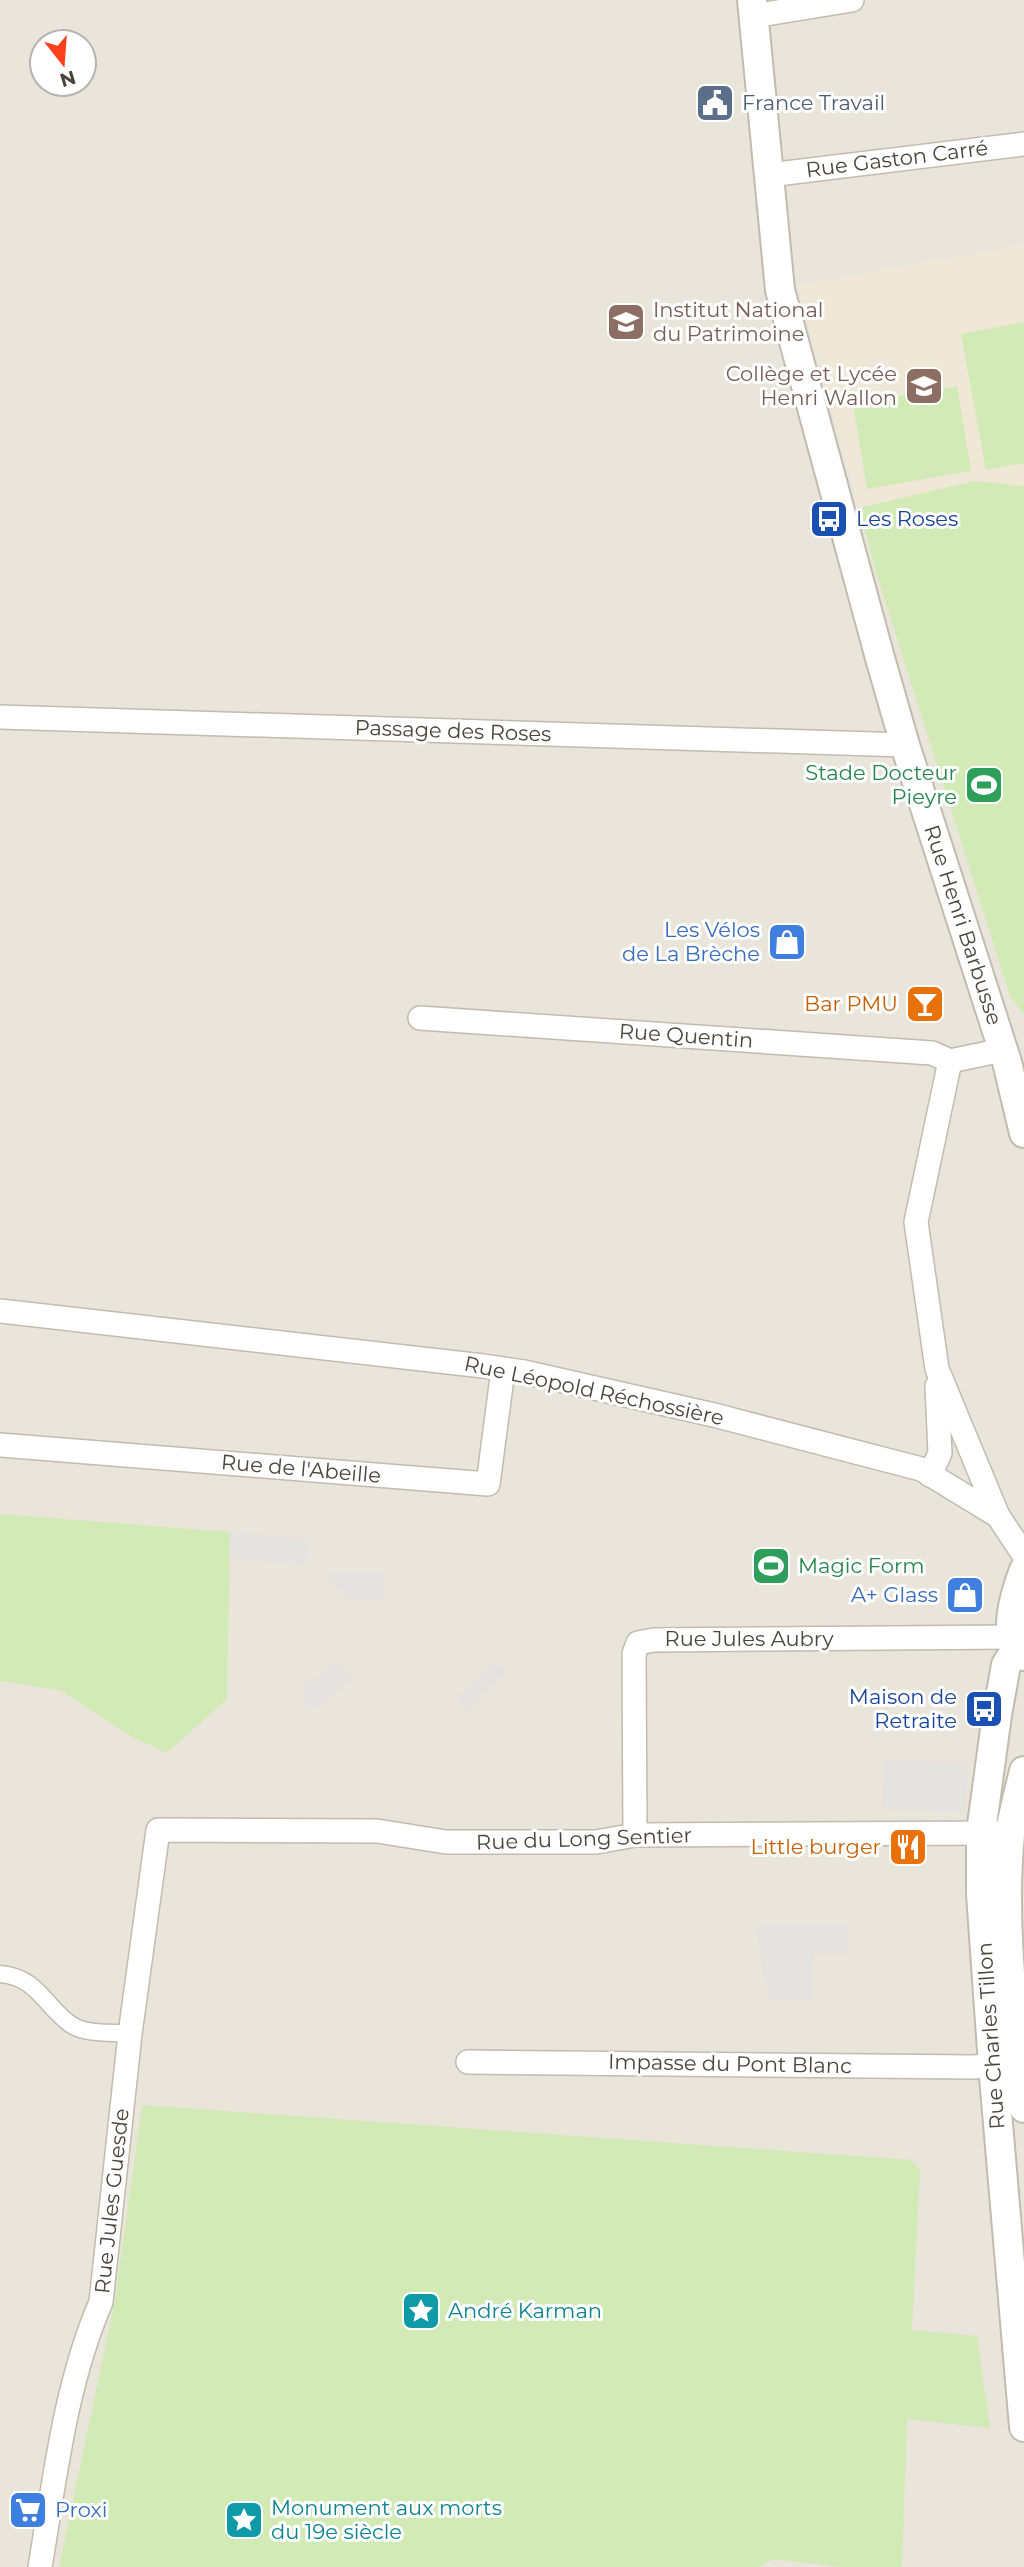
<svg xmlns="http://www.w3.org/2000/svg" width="1024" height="2567" font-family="Montserrat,sans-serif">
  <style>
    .residential { fill: #eae5da; fill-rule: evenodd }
    .education { fill: #efe8d6 }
    .green { fill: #d2eab5 }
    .parking { fill: #e5e3e0 }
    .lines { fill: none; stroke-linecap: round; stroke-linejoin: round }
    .pedestrian-casing { stroke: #c2bbae; stroke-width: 19 }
    .minor-casing { stroke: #c2bbae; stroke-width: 26 }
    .tertiary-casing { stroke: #c2bbae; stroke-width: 32 }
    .pedestrian { stroke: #fff; stroke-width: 16 }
    .minor { stroke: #fff; stroke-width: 23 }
    .tertiary { stroke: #fff; stroke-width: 28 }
    .labels { text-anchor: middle; stroke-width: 6; stroke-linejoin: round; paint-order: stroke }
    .service-label { font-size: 21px; fill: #4e5e75; stroke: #fff; text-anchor: start }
    .street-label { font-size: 21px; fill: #4b4439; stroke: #fff }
    .education-label { font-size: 21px; fill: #785e54; stroke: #fff; text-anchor: start }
    .transit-label { font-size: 21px; fill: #164399; stroke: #fff; text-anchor: start }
    .leisure-label { font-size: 21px; fill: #27864d; stroke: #fff; text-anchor: end }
    .shop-label { font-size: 21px; fill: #366cbe; stroke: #fff; text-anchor: end }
    .food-label { font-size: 21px; fill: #c56008; stroke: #fff; text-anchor: end }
    .culture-label { font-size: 21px; fill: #0d838f; stroke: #fff; text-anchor: start }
  </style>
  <rect width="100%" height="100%" fill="#f6f3ec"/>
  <path class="residential" d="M 0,0 L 1024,0 L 1024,2567 L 0,2567 ZM 42,42 L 84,42 L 84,84 L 42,84 Z"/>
  <polygon class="education" points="1024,245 1024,486 975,481 859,508 798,285"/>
  <g class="green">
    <polygon points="1024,322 1024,463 986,470 961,334"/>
    <polygon points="957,386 971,471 867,489 853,404"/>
    <polygon points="975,481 1024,486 1024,1015 1010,996 877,575 859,508"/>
    <polygon points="0,1514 230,1532 227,1699 167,1753 134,1738 60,1690 0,1681"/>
    <polygon points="142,2105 911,2160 920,2170 912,2330 977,2336 990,2428 907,2419 902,2567 842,2567 773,2559 758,2567 59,2567 115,2300"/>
  </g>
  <g class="parking">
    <polygon points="230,1532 309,1539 307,1565 229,1558"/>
    <polygon points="326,1573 384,1573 384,1599 353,1599 341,1591"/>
    <polygon points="496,1661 506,1673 466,1710 455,1698"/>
    <polygon points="335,1662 352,1680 321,1706 306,1708 301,1690"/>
    <polygon points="884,1760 968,1762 966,1811 882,1809"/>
    <polygon points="754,1925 847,1925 851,1954 813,1953 812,2000 768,1999"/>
  </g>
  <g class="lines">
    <defs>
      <path id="pedestrian" d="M 0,1974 C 37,1977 44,2005 70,2024 C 85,2035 112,2032 130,2034"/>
      <g id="minor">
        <polyline points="753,16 852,0"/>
        <polyline points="769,175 1024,144"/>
        <polyline points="0,717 905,745"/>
        <polyline points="420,1018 932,1053 950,1061"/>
        <polyline points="950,1061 916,1222 937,1369 998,1516"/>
        <polyline points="950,1061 1003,1050"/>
        <polyline points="0,1311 483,1366 524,1372 714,1415 921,1469 998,1516 1024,1555"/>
        <polyline points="0,1445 488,1484 503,1370"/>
        <polyline points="930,1475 940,1453 937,1386"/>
        <polyline points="635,1835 634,1654 638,1643 654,1640 1012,1637"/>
        <polyline points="468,2062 974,2067 993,2065"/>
        <path d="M 40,2567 C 55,2478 65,2385 101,2302 L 130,2034 L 158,1830 L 377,1831 L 446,1842 L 596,1842 L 635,1835 L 997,1833"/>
      </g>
      <g id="tertiary">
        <polyline points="752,0 780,290 880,658 905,745 1007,1062 1024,1133"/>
        <path d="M 1024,1570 C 1015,1594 1000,1637 1024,1656"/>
        <polyline points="1016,1649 1006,1665 997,1715 981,1832 981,1894 993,2065 1024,2427"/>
        <path d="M 1024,1771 C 1019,1792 1013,1813 1010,1834 C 1001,1925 1014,2018 1024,2108"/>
      </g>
    </defs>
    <use href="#pedestrian" class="pedestrian-casing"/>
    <use href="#minor" class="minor-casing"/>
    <use href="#tertiary" class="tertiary-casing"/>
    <use href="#pedestrian" class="pedestrian"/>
    <use href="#minor" class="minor"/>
    <use href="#tertiary" class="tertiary"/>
  </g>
  <defs>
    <symbol id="civic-square" viewBox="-11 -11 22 22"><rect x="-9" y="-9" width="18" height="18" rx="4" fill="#5c6f8a" stroke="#fff"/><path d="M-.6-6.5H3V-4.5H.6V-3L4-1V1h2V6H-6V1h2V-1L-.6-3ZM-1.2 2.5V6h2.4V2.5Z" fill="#fff"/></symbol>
    <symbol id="school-square" viewBox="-11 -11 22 22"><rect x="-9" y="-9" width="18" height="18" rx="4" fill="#8d6e63" stroke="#fff"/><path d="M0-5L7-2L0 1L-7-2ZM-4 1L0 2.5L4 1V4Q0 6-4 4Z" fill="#fff"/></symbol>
    <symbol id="bus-square" viewBox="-11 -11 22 22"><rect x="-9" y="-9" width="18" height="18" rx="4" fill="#1a4fb4" stroke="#fff"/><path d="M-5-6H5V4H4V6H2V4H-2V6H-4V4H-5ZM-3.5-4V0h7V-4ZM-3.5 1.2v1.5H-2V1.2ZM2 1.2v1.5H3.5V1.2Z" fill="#fff"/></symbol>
    <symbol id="stadium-square" viewBox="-11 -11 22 22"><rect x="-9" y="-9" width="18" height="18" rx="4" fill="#2e9e5b" stroke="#fff"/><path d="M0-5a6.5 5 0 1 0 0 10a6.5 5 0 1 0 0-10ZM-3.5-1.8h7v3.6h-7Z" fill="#fff"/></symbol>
    <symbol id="shop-square" viewBox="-11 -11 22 22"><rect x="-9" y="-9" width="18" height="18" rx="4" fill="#3f7fe0" stroke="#fff"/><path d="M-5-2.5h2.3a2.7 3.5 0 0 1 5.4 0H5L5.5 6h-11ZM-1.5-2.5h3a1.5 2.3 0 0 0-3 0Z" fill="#fff"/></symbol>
    <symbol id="bar-square" viewBox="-11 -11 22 22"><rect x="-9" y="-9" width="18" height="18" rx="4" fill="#e8710a" stroke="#fff"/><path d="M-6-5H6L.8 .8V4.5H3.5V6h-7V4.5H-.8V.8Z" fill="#fff"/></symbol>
    <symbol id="restaurant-square" viewBox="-11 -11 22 22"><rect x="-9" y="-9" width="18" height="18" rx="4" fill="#e8710a" stroke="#fff"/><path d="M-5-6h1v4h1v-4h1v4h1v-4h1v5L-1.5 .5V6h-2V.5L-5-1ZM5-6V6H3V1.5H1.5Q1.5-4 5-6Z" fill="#fff"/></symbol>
    <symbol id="sight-square" viewBox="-11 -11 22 22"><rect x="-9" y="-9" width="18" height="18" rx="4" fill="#0f9aa8" stroke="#fff"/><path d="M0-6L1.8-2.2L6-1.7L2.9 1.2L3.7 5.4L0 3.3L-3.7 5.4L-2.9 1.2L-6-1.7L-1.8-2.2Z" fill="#fff"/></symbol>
    <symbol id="supermarket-square" viewBox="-11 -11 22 22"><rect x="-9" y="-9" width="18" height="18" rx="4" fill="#3f7fe0" stroke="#fff"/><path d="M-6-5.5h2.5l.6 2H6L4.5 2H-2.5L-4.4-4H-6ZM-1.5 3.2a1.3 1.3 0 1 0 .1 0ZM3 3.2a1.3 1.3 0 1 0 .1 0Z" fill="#fff"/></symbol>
  </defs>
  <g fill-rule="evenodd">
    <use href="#civic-square" x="693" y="81" width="44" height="44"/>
    <use href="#school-square" x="604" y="300" width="44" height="44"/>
    <use href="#school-square" x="902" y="364" width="44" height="44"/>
    <use href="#bus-square" x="807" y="497" width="44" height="44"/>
    <use href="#stadium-square" x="962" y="763" width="44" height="44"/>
    <use href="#shop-square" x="765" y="920" width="44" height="44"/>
    <use href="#bar-square" x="903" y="982" width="44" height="44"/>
    <use href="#stadium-square" x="749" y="1544" width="44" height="44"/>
    <use href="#shop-square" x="943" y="1573" width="44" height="44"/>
    <use href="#bus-square" x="962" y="1687" width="44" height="44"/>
    <use href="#restaurant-square" x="886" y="1825" width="44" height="44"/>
    <use href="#sight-square" x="399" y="2289" width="44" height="44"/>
    <use href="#supermarket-square" x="6" y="2488" width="44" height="44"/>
    <use href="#sight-square" x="222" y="2498" width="44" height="44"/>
  </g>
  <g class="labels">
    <g class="service-label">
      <text x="742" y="110">France Travail</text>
    </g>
    <g class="street-label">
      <text transform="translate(897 159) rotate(-7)" y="7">Rue Gaston Carré</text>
      <text transform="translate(453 731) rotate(2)" y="7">Passage des Roses</text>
      <text transform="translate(963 925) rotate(72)" y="7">Rue Henri Barbusse</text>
      <text transform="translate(686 1036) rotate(4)" y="7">Rue Quentin</text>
      <text transform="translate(594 1391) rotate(12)" y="7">Rue Léopold Réchossière</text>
      <text transform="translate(301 1469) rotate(5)" y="7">Rue de l'Abeille</text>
      <text x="749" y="1646">Rue Jules Aubry</text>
      <text transform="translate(584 1839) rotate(-2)" y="7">Rue du Long Sentier</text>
      <text transform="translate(991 2036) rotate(-94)" y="7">Rue Charles Tillon</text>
      <text transform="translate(730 2064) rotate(1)" y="7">Impasse du Pont Blanc</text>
      <text transform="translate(112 2201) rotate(-84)" y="7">Rue Jules Guesde</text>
    </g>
    <g class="education-label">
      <text x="653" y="317">Institut National<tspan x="653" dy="24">du Patrimoine</tspan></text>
      <text x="897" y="381" text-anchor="end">Collège et Lycée<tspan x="897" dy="24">Henri Wallon</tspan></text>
    </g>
    <g class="transit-label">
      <text x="856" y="526">Les Roses</text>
      <text x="957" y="1704" text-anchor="end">Maison de<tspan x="957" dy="24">Retraite</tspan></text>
    </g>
    <g class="leisure-label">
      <text x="957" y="780">Stade Docteur<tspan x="957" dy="24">Pieyre</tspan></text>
      <text x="798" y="1573" text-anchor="start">Magic Form</text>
    </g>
    <g class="shop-label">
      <text x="760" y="937">Les Vélos<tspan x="760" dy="24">de La Brèche</tspan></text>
      <text x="938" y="1602">A+ Glass</text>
      <text x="55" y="2517" text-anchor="start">Proxi</text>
    </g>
    <g class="food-label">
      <text x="898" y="1011">Bar PMU</text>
      <text x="881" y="1854">Little burger</text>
    </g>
    <g class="culture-label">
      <text x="448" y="2318">André Karman</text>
      <text x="271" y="2515">Monument aux morts<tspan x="271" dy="24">du 19e siècle</tspan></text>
    </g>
  </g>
  <g transform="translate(63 63) rotate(163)"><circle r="33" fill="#ffffff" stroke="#b7b4b0" stroke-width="2"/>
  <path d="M0-5L12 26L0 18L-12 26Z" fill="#fc3f1d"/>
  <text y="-10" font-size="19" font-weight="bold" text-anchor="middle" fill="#4b4439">N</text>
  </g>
</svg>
